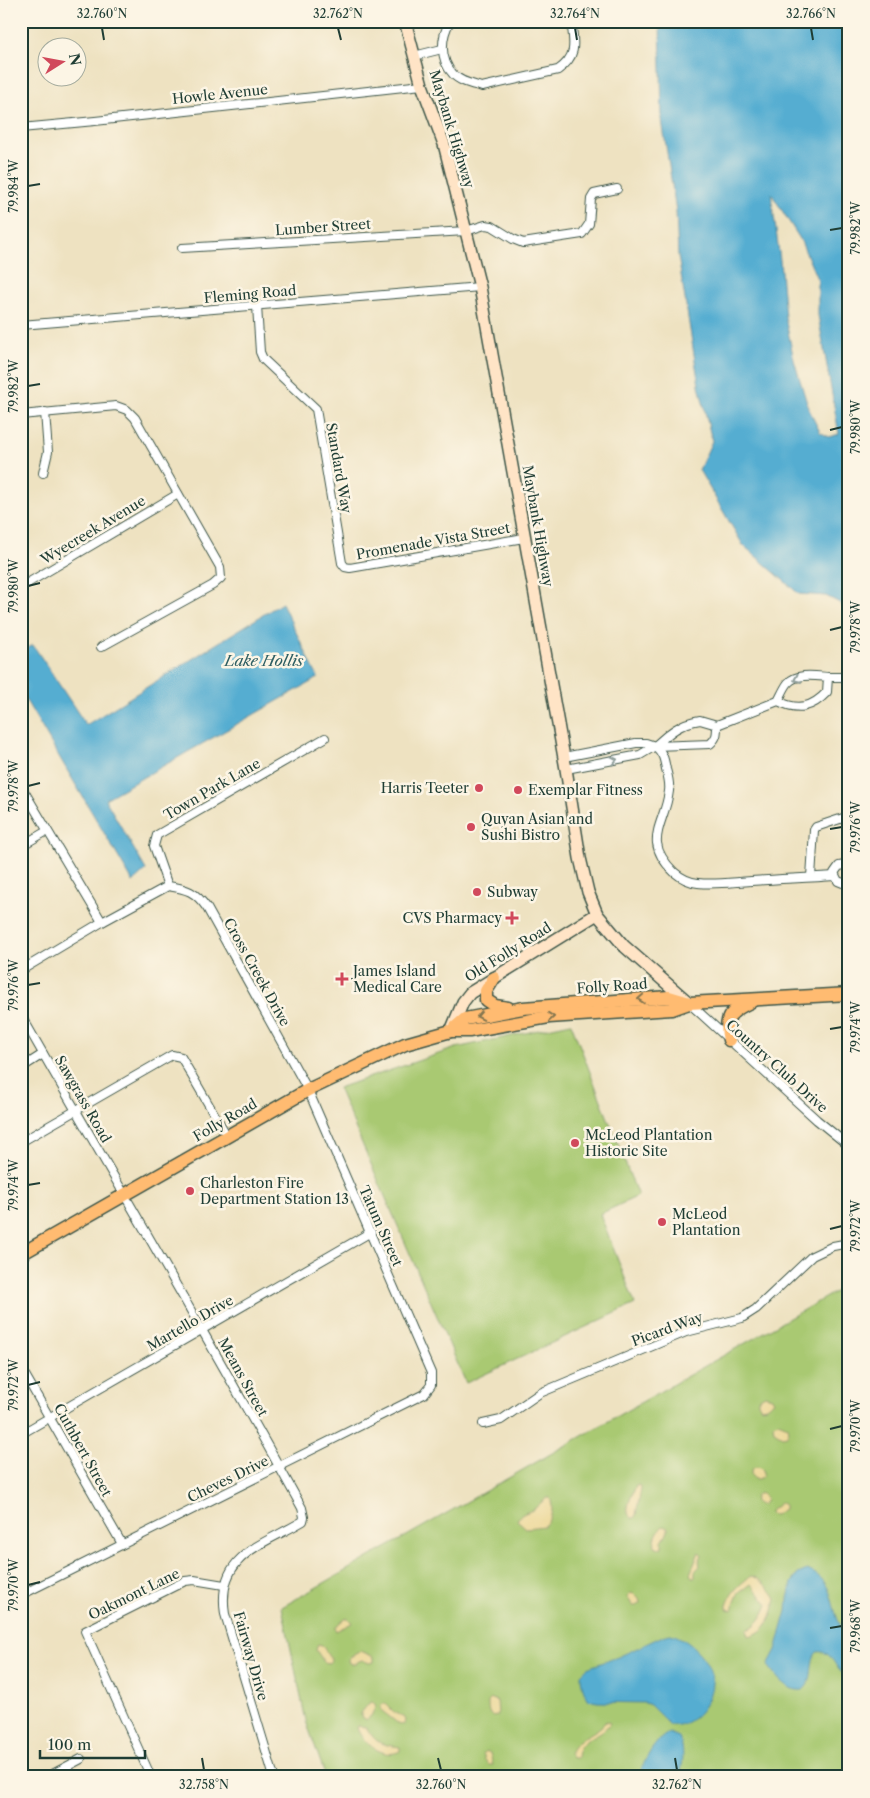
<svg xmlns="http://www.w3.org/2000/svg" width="870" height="1798" font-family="'Libre Caslon Text',serif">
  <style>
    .green { fill: #a9c972; stroke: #648353 }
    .sand { fill: #eeda9e; stroke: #868c69 }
    .water { fill: #54add1; stroke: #3a7582; fill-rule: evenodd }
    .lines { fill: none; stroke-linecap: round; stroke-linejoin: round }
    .minor-casing { stroke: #3e5649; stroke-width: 10 }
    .secondary-casing { stroke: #3e5649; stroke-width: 14 }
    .primary-casing { stroke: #3e5649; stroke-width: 15 }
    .minor { stroke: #fff; stroke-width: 8 }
    .secondary { stroke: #ffe4c6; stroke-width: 11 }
    .primary { stroke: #ffbb71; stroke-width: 12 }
    .oneway { stroke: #8f9e9a }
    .oneway2 { stroke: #84764f }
    .ticks { fill: none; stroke: #1f3d34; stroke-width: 2 }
    .poi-dot { fill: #d1495b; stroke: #fcf5e5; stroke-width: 2 }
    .labels { text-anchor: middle; stroke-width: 5; stroke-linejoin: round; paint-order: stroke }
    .street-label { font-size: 14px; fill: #1f3d34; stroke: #fcf5e5 }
    .poi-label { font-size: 14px; fill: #1f3d34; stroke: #fcf5e5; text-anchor: start }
    .water-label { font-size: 15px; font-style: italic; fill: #2f5f63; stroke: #fcf5e5 }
    .neatline { fill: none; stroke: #1f3d34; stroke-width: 2 }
    .ticks-label { font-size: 12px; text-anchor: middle; fill: #1f3d34 }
  </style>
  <rect width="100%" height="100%" fill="#fcf5e5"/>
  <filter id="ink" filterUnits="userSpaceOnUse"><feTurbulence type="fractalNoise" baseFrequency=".02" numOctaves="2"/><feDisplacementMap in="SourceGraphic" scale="10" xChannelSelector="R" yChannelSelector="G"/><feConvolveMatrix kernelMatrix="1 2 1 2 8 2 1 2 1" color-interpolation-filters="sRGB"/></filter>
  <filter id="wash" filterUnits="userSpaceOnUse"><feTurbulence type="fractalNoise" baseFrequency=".0096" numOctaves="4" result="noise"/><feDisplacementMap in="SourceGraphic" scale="20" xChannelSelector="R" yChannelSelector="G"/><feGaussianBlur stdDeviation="1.12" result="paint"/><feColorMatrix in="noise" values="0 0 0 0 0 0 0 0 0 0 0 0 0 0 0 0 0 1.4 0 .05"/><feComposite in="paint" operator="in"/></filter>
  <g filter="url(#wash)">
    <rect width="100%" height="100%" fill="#eee2c1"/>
    <g class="green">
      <polygon points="571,1023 638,1196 600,1214 635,1304 466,1383 338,1088 456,1048"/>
      <polygon points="849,1284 849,1777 326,1777 306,1721 282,1607"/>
    </g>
    <g class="sand">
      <polygon points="765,1395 772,1397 774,1401 766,1407 761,1408 758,1403 758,1399"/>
      <polygon points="778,1422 788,1426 789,1431 787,1435 782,1436 774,1431 773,1424"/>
      <circle cx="757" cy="1473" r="6"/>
      <path d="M 639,1485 L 641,1489 L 636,1515 L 634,1518 L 631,1518 C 623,1510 632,1496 636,1486 Z"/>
      <circle cx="760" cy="1499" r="5.5"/>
      <path d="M 547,1498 L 550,1498 C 554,1508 552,1518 544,1526 L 526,1528 L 517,1520 C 522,1512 528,1513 534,1509 C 539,1505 542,1501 547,1498 Z"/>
      <polygon points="780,1503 784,1504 784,1509 775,1515 770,1514 770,1511"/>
      <path d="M 663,1526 L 668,1528 L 668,1531 L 662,1541 L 662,1547 L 659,1548 L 655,1546 C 653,1540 658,1530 663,1526 Z"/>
      <polygon points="699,1552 702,1555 699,1561 700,1566 695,1571 695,1577 692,1577 690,1574"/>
      <path d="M 751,1576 C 758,1576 774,1592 776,1599 C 772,1615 768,1633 748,1636 L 746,1630 C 757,1627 765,1614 768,1604 L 751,1584 L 738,1594 L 732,1610 L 727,1609 C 726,1596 741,1583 751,1576 Z"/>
      <polygon points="630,1593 634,1594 639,1599 640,1603 636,1606 633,1606 627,1597"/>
      <polygon points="345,1618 348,1618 352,1623 336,1631 335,1627"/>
      <polygon points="318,1644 322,1645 331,1659 330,1663 324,1662 316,1650"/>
      <polygon points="361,1651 374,1657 374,1662 369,1663 362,1660 352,1664 349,1663 348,1660 350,1657"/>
      <path d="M 491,1699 L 497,1701 L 498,1715 L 493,1717 C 488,1714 488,1708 488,1702 Z"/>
      <polygon points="370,1702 374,1703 376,1706 371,1716 366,1720 361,1717 361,1713"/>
      <polygon points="383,1704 386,1704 394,1712 404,1717 406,1720 405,1724 400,1725 382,1711 380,1707"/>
      <path d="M 606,1721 L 610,1723 C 601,1738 578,1736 577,1758 L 572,1758 L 569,1753 C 577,1735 597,1735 606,1721 Z"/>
      <path d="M 358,1726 L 366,1727 C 377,1744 379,1744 400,1747 L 400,1751 C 385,1760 362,1743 357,1728 Z"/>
      <polygon points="486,1751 490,1753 493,1765 489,1765 485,1761 483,1753"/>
    </g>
    <g class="water">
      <path d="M 660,21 L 849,21 L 849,613 L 840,603 L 826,596 L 799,594 L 743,545 L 699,470 L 712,441 L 699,385 L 678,256 L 676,211 L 662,120 ZM 771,193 L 800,239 L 818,281 L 818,315 L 839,434 L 829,437 L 820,432 L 809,410 L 794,360 L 785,317 L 780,260 Z"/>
      <polygon points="282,603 318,678 105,799 146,870 133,882 21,692 21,652 33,645 86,725"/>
      <path d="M 807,1570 C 832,1579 830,1599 838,1620 C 841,1628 847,1637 849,1645 C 851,1655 849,1666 849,1676 C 833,1673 835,1649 817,1652 C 808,1662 816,1679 803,1690 C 787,1692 776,1677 768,1665 L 776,1650 L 787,1611 L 788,1598 L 792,1583 L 798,1574 Z"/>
      <path d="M 671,1634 C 689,1639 709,1659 712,1678 C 714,1700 693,1729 670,1725 L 650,1705 L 645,1703 L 597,1702 L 589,1700 C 583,1691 581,1684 581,1674 L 587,1668 L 618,1657 L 665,1635 Z"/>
      <path d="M 669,1733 L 679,1737 C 685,1750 683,1763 680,1777 L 639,1777 C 643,1762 655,1739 669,1733 Z"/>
      <polygon points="551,1769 576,1771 587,1777 536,1777 543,1771"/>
    </g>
  </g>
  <g filter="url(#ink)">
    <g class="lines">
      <defs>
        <g id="minor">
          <path d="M 450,21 C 441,37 439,59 453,74 C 460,82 472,84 482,87 L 558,70 C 578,56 574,43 571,21"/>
          <polyline points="414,56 442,49"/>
          <polyline points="21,128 95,121 422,85"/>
          <polyline points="182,248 466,231 485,225 492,226 513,239 523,243 582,234 589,224 591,199 594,194 617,189"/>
          <polyline points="257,306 260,352 263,359 316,409 342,563 345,567 350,568 524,538"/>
          <polyline points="21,325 480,287"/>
          <polyline points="21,415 116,406 127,410 135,418 220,567 221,578 213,585 101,647"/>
          <polyline points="43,473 48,452 45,412"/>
          <polyline points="21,587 178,494"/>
          <polyline points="828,677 849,677"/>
          <path d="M 700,720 L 717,725 C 717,734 717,738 710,744 L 655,746 C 669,733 680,723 700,720 Z"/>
          <path d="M 717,725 L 778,701 C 781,696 784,688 788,683 C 797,673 815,676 828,677 L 827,692 C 812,708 798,711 778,701"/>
          <path d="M 655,746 C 663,753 664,758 666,769 C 668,776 670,784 669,791 C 665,825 641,840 674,872 C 681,878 689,882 698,883 C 715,885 734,882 751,881 C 779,879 807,878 835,876"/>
          <polyline points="564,757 636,743 646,743 655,746 640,755 566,769"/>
          <polyline points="21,786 102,922"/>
          <polyline points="21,846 47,831"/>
          <polyline points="849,866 845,865 839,866 834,873 838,881 843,883 849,881"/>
          <polyline points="811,877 814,830 816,827 849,816"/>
          <polyline points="168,886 154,846 157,835 325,738"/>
          <polyline points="21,972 25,968 102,922 168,886"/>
          <polyline points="689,1003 817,1120 849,1146"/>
          <path d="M 21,1015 C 115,1180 211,1342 302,1508 L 304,1517 L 303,1521 C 261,1546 216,1555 225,1614 L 274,1777"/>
          <polyline points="21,1068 43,1054"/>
          <polyline points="21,1142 172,1055 181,1057 227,1136"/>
          <polyline points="21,1368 122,1544"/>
          <polyline points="483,1424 501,1420 540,1393 686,1332 742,1318 756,1309 812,1256 833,1246 849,1243"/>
          <polyline points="21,1434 371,1232"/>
          <path d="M 21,1595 L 424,1394 L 431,1385 L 431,1373 L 308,1090 L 207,908 C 195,891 187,889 168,886"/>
          <polyline points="47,1777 81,1759"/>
          <polyline points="151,1777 85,1631 185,1581 194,1580 224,1585"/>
        </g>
        <g id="secondary">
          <polyline points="405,21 422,85 444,144 480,287 566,769 580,858 588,892 597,914 624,946 688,1002"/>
          <polyline points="451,1031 463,1002 470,993 597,914"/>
        </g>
        <g id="primary">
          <polyline points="494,978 486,991 486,1000 495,1006 508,1008"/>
          <polyline points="451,1031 465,1019 523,1008 669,997 689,1003"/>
          <path d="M 729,1040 C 723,1016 731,1011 752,1001"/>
          <polyline points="21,1254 308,1090 405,1044 451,1031 469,1031 549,1017 672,1009 689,1003 849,994"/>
        </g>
      </defs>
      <use href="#minor" class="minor-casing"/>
      <use href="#secondary" class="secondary-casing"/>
      <use href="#primary" class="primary-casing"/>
      <use href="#minor" class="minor"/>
      <use href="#secondary" class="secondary"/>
      <use href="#primary" class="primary"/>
    </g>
    <defs><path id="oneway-chevron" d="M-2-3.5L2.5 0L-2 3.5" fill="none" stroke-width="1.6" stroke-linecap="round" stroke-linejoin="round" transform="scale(1.25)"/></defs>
    <g class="oneway">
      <use href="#oneway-chevron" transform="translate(797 679) rotate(157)"/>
      <use href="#oneway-chevron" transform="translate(614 760) rotate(-11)"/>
    </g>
    <g class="oneway2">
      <use href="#oneway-chevron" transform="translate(641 999) rotate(176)"/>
      <use href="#oneway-chevron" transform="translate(480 1016) rotate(169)"/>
      <use href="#oneway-chevron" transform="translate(551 1017) rotate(-5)"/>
    </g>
  </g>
  <path class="ticks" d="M 102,28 L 104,40M 338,28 L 341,40M 575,28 L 577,40M 811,28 L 813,40M 28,186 L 40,184M 830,230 L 842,228M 28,386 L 40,384M 830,430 L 842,427M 28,586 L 40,583M 830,630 L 842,627M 28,786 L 40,783M 830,829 L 842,827M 28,985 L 40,983M 830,1029 L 842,1027M 28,1185 L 40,1183M 830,1229 L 842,1226M 28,1385 L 40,1382M 830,1429 L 842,1426M 28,1585 L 40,1582M 830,1628 L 842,1626M 202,1758 L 204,1770M 438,1758 L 441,1770M 675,1758 L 677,1770"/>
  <g class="poi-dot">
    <circle cx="479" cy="788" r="5"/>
    <circle cx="518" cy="790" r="5"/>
    <circle cx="471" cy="827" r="5"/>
    <circle cx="477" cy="892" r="5"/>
    <path d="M509.5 910.5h5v5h5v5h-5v5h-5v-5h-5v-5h5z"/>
    <path d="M339.5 971.5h5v5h5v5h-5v5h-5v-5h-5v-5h5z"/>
    <circle cx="575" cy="1143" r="5"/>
    <circle cx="190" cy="1191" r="5"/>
    <circle cx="662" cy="1222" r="5"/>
  </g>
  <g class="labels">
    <g class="street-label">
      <text transform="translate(220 94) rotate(-6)" y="5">Howle Avenue</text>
      <text transform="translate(452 129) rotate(73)" y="5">Maybank Highway</text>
      <text transform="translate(323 227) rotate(-4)" y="5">Lumber Street</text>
      <text transform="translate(250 294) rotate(-5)" y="5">Fleming Road</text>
      <text transform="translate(339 468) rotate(80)" y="5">Standard Way</text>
      <text transform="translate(538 526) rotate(80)" y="5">Maybank Highway</text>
      <text transform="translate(93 530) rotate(-31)" y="5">Wyecreek Avenue</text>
      <text transform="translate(433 541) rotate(-10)" y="5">Promenade Vista Street</text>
      <text transform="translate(212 789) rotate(-30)" y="5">Town Park Lane</text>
      <text transform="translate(508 952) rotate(-32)" y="5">Old Folly Road</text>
      <text transform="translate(257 972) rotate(61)" y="5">Cross Creek Drive</text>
      <text transform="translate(612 986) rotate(-4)" y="5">Folly Road</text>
      <text transform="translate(777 1066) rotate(42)" y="5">Country Club Drive</text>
      <text transform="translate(83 1099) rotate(60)" y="5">Sawgrass Road</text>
      <text transform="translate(225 1120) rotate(-30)" y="5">Folly Road</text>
      <text transform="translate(381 1226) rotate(66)" y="5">Tatum Street</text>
      <text transform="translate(190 1323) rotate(-30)" y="5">Martello Drive</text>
      <text transform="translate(667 1329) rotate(-20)" y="5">Picard Way</text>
      <text transform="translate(243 1377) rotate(61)" y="5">Means Street</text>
      <text transform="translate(83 1450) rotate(61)" y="5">Cuthbert Street</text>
      <text transform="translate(228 1479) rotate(-26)" y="5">Cheves Drive</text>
      <text transform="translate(134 1594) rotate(-26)" y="5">Oakmont Lane</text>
      <text transform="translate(251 1656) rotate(74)" y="5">Fairway Drive</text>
    </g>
    <g class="poi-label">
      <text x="469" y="793" text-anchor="end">Harris Teeter</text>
      <text x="528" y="795">Exemplar Fitness</text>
      <text x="481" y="824">Quyan Asian and<tspan x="481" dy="16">Sushi Bistro</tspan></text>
      <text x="487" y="897">Subway</text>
      <text x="502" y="923" text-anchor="end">CVS Pharmacy</text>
      <text x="353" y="976">James Island<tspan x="353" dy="16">Medical Care</tspan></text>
      <text x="585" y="1140">McLeod Plantation<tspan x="585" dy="16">Historic Site</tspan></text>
      <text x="200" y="1188">Charleston Fire<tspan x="200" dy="16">Department Station 13</tspan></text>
      <text x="672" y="1219">McLeod<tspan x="672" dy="16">Plantation</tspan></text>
    </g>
    <g class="water-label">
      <text x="264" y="666">Lake Hollis</text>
    </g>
  </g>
  <rect width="870" height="1798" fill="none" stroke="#fcf5e5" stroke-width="55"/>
  <g transform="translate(62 62) rotate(79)"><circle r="24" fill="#fcf5e5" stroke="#a4ab9e"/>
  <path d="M0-4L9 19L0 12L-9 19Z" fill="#d1495b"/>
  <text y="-8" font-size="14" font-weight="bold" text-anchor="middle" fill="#1f3d34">N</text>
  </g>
  <path d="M40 1750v8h105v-8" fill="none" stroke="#1f3d34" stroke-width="2.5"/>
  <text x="48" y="1750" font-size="15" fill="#1f3d34" stroke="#fcf5e5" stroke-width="4" paint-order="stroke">100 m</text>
  <rect x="28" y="28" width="814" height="1742" class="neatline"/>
  <g class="ticks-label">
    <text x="102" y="18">32.760°N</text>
    <text x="338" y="18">32.762°N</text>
    <text x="575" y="18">32.764°N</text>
    <text x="811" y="18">32.766°N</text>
    <text transform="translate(14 186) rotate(-90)" y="4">79.984°W</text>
    <text transform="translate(856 228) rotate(-90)" y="4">79.982°W</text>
    <text transform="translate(14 386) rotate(-90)" y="4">79.982°W</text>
    <text transform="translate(856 427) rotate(-90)" y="4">79.980°W</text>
    <text transform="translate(14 586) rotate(-90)" y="4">79.980°W</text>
    <text transform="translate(856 627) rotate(-90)" y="4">79.978°W</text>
    <text transform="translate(14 786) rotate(-90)" y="4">79.978°W</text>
    <text transform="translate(856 827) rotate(-90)" y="4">79.976°W</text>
    <text transform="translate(14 985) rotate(-90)" y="4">79.976°W</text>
    <text transform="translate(856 1027) rotate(-90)" y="4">79.974°W</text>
    <text transform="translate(14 1185) rotate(-90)" y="4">79.974°W</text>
    <text transform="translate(856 1226) rotate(-90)" y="4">79.972°W</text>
    <text transform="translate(14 1385) rotate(-90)" y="4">79.972°W</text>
    <text transform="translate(856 1426) rotate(-90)" y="4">79.970°W</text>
    <text transform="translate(14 1585) rotate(-90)" y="4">79.970°W</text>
    <text transform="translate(856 1626) rotate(-90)" y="4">79.968°W</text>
    <text x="204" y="1789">32.758°N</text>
    <text x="441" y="1789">32.760°N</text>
    <text x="677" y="1789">32.762°N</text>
  </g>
</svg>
